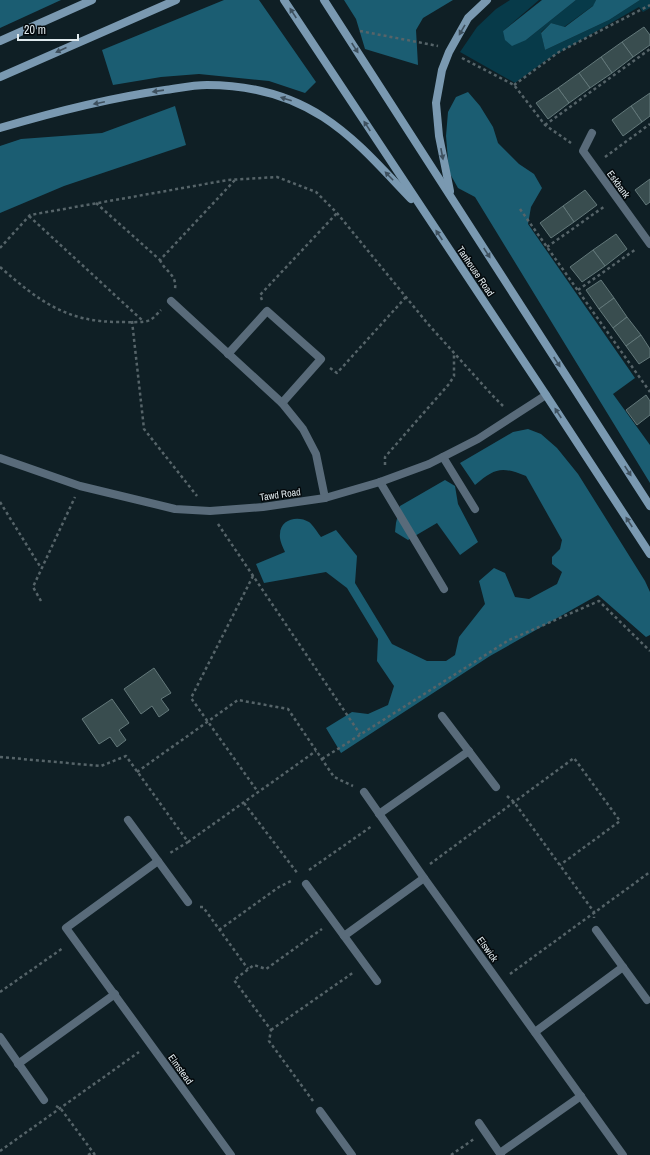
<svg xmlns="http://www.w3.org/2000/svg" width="650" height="1155" font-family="'Archivo Narrow',sans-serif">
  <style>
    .green { fill: #073a49 }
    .forest { fill: #1b5d72 }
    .building { fill: #394d4f; stroke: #63787a }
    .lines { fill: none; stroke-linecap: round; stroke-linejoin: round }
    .path { stroke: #566469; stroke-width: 2.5; stroke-dasharray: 3 3; stroke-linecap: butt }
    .lane { stroke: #596b7a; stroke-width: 8 }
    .street { stroke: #596b7a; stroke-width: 8 }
    .secondary { stroke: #7a99b1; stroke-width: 8 }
    .oneway { fill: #3e505e }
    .labels { text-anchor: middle; stroke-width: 3; stroke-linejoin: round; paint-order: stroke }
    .street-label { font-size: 10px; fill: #e0eaee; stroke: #03080b }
  </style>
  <rect width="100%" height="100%" fill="#0f1f25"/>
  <polygon class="green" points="510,0 539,0 503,31 526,40 576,0 596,0 594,5 564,27 551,23 541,32 545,50 609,20 640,0 650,0 650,8 643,12 639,7 548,59 515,83 460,52 477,27 496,9"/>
  <g class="forest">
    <polygon points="0,0 61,0 0,28"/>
    <polygon points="224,0 259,0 316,82 305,93 269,81 199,74 161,77 113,85 102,50"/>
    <polygon points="344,0 453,0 423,18 416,30 418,65 365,49 356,19"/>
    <polygon points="542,0 576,0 526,40 512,46 505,40 503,31"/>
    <polygon points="596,0 640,0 609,20 545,50 541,33 551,23 565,27 593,6"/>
    <polygon points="468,92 480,106 493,127 498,143 519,164 534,174 542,188 531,207 528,224 635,378 613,394 650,445 650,483 475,197 458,188 449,172 446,136 448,112 456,97"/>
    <polygon points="175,106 186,145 64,186 0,213 0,146 21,139 102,133"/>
    <path d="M 528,429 L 541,434 L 557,448 L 578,474 L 645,581 L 650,592 L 650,635 L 646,637 L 598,595 L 490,656 L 341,753 L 326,728 L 352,712 L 368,714 L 388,705 L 394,686 L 377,661 L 378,639 L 347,588 L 326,572 L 264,583 L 256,564 L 285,552 C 283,547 279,540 280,534 C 280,519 298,515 309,522 C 313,525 317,532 321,537 L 336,530 L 357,556 L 355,583 L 392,644 L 427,661 L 446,661 L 455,655 L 459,637 L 485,604 L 479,581 L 494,568 L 505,573 L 515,597 L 529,599 L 557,584 L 562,572 L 552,564 L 552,557 L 560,549 L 562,540 L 526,476 C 501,466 495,468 475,485 L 460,463 L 513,432 Z"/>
    <polygon points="445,480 455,486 458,504 478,542 460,555 437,523 408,540 395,532 396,523 400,506"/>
  </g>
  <g class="building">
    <polygon points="644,27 650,35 650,45 633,57 622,42"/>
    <polygon points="622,42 633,57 612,73 601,57"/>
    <polygon points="601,57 612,73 590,88 579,73"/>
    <polygon points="579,73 590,88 569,103 558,88"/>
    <polygon points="558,88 569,103 548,119 536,103"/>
    <polygon points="650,93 650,116 642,122 631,106"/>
    <polygon points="631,106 642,122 623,136 612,120"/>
    <polygon points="650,179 650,202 646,205 635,190"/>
    <polygon points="585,190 597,205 574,222 563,206"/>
    <polygon points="563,206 574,222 551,238 540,223"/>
    <polygon points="616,234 627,249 605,266 593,250"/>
    <polygon points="593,250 605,266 582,282 570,267"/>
    <polygon points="601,280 614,298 599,309 586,290"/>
    <polygon points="614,298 627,317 613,328 599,309"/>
    <polygon points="627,317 641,335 626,346 613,328"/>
    <polygon points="641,335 650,349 650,357 639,364 626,346"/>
    <polygon points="646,395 650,401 650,415 637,425 626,410"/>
    <polygon points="154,668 171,693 161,699 169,710 159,717 152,706 141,714 124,689"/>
    <polygon points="112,699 129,723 119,730 126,740 117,747 110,737 99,744 82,719"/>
  </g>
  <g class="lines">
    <g class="path">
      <polyline points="360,31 438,46"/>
      <polyline points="462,58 514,85 545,125 571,143"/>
      <polyline points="514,85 559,52 650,5"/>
      <polyline points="545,125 650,49"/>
      <polyline points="605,157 650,124"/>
      <polyline points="96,203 160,260 235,180"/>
      <polyline points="520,209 650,392"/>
      <polyline points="29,216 143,321"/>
      <polyline points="547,247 605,206"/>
      <polyline points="0,248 30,215 228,180 277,177 316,192 337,213 428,324 492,395 503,406"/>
      <path d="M 160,260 C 165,272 177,274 175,289"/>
      <path d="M 0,267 C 39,301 66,322 119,322 C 127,322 144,323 150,320 C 154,318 158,313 161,310"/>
      <polyline points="578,290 636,249"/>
      <polyline points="262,300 260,295 337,213"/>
      <polyline points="132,321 144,429 197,496"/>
      <polyline points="330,368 337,373 406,297"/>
      <polyline points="385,465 385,457 449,384 454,376 454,353"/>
      <polyline points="0,502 41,568"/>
      <polyline points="218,524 360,734"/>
      <polyline points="253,576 191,698 258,792"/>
      <polyline points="41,601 33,587 75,497"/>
      <polyline points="0,757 101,766 126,756 188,842 170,853"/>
      <polyline points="322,759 509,640 599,601 650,651"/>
      <polyline points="137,772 238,700 288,709 334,777 353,786"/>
      <polyline points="507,796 514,802 594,912 594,918"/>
      <polyline points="244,803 298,874"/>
      <polyline points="188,842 316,751"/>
      <polyline points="430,864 574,758 620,821 560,865"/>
      <polyline points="309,870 372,826"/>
      <polyline points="200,907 203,907 248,969"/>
      <polyline points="219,930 279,887 293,880"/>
      <polyline points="510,974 650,872"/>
      <polyline points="0,992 63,948"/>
      <polyline points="271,1030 354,972"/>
      <polyline points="313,1101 269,1041 271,1030 234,980 254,965 266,969 322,929"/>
      <polyline points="56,1106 61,1109 95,1155"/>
      <polyline points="0,1151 139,1052"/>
      <polyline points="88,1155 93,1152"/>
      <polyline points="451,1155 474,1139"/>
    </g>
    <g class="lane">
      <polyline points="171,301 282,403 303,429 316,454 325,498"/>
      <polyline points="228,354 267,311 321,359 282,403"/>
      <polyline points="443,457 475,509"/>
      <polyline points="380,482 444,589"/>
    </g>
    <g class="street">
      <polyline points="592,133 583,151 650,244"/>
      <polyline points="0,458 80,486 175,509 210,511 263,507 325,498 380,482 429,464 478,439 546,395"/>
      <polyline points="442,716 496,787"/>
      <polyline points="364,792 424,878 623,1155"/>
      <polyline points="379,814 469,751"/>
      <polyline points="128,820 188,902"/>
      <polyline points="158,861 66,928 231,1155"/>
      <polyline points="306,884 377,981"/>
      <polyline points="596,930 647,1000"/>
      <polyline points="344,936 424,878"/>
      <polyline points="535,1032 623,967"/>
      <polyline points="0,1037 44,1100"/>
      <polyline points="18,1064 115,994"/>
      <polyline points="320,1111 352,1155"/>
      <polyline points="479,1123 501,1155"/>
      <polyline points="500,1153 581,1096"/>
    </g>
    <g class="secondary">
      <polyline points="284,0 546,395 650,554"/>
      <polyline points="324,0 650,506"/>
      <polyline points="0,41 92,0"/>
      <polyline points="0,77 176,0"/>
      <path d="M 0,128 C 54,112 109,98 165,90 C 179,88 194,85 207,85 C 248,85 289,95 323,117 C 357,139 383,170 411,199"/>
      <polyline points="450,191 439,136 436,103 442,70 449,52 468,18 487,0"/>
    </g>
  </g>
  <defs><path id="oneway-solid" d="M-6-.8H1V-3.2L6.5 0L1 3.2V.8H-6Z"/></defs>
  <g class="oneway">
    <use href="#oneway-solid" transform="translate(293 13) rotate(-123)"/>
    <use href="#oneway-solid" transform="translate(462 30) rotate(120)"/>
    <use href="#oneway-solid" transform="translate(355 48) rotate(57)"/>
    <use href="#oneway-solid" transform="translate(61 50) rotate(156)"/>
    <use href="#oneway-solid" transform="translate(158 91) rotate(172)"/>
    <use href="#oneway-solid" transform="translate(286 99) rotate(-162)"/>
    <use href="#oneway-solid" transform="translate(99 103) rotate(168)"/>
    <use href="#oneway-solid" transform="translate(367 126) rotate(-123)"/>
    <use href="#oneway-solid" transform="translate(442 154) rotate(79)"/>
    <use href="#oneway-solid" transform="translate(389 176) rotate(-134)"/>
    <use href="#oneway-solid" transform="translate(439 235) rotate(-124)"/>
    <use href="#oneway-solid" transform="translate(487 253) rotate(57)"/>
    <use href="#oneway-solid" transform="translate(557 362) rotate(57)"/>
    <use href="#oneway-solid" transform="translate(558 413) rotate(-123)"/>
    <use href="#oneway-solid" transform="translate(628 471) rotate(57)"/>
    <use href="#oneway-solid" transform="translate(629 522) rotate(-123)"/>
  </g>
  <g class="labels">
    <g class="street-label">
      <text transform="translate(619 184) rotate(54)" y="4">Eskbank</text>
      <text transform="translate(476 271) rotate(56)" y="4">Tanhouse Road</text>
      <text transform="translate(280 494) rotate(-8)" y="4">Tawd Road</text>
      <text transform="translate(488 949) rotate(54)" y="4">Elswick</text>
      <text transform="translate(181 1069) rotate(54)" y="4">Elmstead</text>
    </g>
  </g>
  <path d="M18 34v6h60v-6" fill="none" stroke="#e0eaee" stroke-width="2"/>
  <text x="24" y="34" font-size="12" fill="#e0eaee" stroke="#03080b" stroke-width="3" paint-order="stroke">20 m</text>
</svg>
